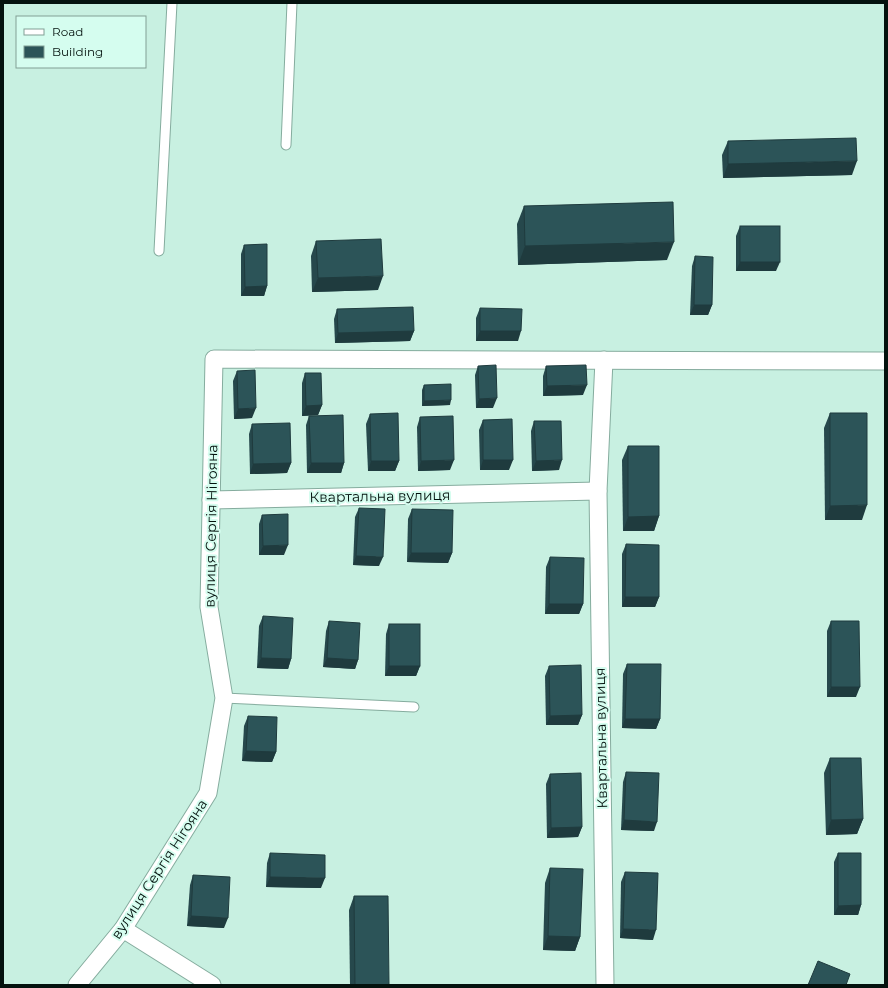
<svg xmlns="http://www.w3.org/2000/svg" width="888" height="988" font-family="Montserrat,sans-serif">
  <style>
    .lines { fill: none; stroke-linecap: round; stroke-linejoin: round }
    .service-casing { stroke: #85ac9e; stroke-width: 11 }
    .minor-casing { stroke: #85ac9e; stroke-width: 19 }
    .service { stroke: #fff; stroke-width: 9 }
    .minor { stroke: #fff; stroke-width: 17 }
    .wall { fill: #26484c }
    .shaded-wall { fill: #1f3b3e }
    .building { fill: #2c5458; stroke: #1f3b3e }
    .labels { text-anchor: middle; stroke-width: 4; stroke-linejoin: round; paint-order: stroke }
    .street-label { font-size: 14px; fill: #04120e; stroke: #d5fdef }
  </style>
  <rect width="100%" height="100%" fill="#c8f0e1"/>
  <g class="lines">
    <defs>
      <g id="service">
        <polyline points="286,145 292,3"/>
        <polyline points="159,251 172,3"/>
        <polyline points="224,698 414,707"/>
      </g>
      <g id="minor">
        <polyline points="604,360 598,491 605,985"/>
        <polyline points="211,500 598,491"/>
        <polyline points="123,929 212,985"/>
        <polyline points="77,985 123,929 208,793 224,698 209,607 214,359 885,361"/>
      </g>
    </defs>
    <use href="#service" class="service-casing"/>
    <use href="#minor" class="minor-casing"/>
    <use href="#service" class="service"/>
    <use href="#minor" class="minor"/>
  </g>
  <g class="wall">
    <polygon points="728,141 852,175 723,178 722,155"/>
    <polygon points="524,206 667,260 518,265 517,224"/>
    <polygon points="740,226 776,271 736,271 736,236"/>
    <polygon points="316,241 378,290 312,292 311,256"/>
    <polygon points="244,245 267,286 264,296 241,296 241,254"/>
    <polygon points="695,256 712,305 708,315 690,315 692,266"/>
    <polygon points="480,308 518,341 476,341 476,318"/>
    <polygon points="337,309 414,331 410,341 335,343 334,319"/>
    <polygon points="478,366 493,408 476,408 475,375"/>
    <polygon points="546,366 583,395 543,396 543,376"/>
    <polygon points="237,371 252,418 234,419 233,381"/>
    <polygon points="305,373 322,405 318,415 302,416 302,383"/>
    <polygon points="424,385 450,405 422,406 422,390"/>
    <polygon points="830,413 862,520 825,520 824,428"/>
    <polygon points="370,414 399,461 395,471 368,471 366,424"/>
    <polygon points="309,416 344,463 341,473 307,473 306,425"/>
    <polygon points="420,417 450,470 418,471 417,427"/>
    <polygon points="483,420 509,470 480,470 479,430"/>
    <polygon points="534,421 559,470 532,471 531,431"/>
    <polygon points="252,424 291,463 287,473 250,474 249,434"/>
    <polygon points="628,446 659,516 654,531 623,531 622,460"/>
    <polygon points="359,508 379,566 353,565 355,517"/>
    <polygon points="412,509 452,553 448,563 407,562 408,519"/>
    <polygon points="262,515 284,555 259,555 259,524"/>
    <polygon points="626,544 659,597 655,607 622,607 622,554"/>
    <polygon points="550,557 583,604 579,614 545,614 546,567"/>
    <polygon points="263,616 291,659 288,669 257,668 259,626"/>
    <polygon points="329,621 358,660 355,669 323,667 326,631"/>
    <polygon points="831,621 856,697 827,697 827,631"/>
    <polygon points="389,624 420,666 416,676 385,676 386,634"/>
    <polygon points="627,664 660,719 656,729 622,728 623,674"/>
    <polygon points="549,666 582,715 578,725 546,725 545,676"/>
    <polygon points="248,716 276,752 272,762 242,761 244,726"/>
    <polygon points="830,758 863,819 857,834 826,835 824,773"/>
    <polygon points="626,772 654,831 621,830 623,782"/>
    <polygon points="550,774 582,827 578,837 547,838 546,784"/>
    <polygon points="270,853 321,888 266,887 267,863"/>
    <polygon points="838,853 861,905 858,915 834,915 834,862"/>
    <polygon points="550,868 580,937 575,951 543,950 545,883"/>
    <polygon points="625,872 653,940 620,938 621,882"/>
    <polygon points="193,875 224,928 187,926 190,885"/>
    <polygon points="354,896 389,985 350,985 349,910"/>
  </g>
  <g class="shaded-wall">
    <polygon points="857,161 852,175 723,178 728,164"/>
    <polygon points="674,242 667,260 518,265 525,246"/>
    <polygon points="740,262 780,262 776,271 736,271"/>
    <polygon points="383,276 378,290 312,292 318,278"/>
    <polygon points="267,286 264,296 241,296 245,287"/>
    <polygon points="694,305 712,305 708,315 690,315"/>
    <polygon points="414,331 410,341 335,343 338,333"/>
    <polygon points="480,331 521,331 518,341 476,341"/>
    <polygon points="587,385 583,395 543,396 547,386"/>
    <polygon points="497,398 493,408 476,408 479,399"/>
    <polygon points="451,400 450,405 422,406 424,401"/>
    <polygon points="322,405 318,415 302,416 306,406"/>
    <polygon points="256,408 252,418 234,419 238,409"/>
    <polygon points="454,460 450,470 418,471 421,461"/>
    <polygon points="483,460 513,460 509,470 480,470"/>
    <polygon points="562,460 559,470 532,471 536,461"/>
    <polygon points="371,461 399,461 395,471 368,471"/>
    <polygon points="291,463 287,473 250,474 253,464"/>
    <polygon points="311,463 344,463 341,473 307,473"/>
    <polygon points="867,505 862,520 825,520 830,506"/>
    <polygon points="659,516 654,531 623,531 628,517"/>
    <polygon points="288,545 284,555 259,555 263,546"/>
    <polygon points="411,553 452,553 448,563 407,562"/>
    <polygon points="356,556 383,557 379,566 353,565"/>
    <polygon points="625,597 659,597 655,607 622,607"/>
    <polygon points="549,604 583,604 579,614 545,614"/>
    <polygon points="261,658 291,659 288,669 257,668"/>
    <polygon points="327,658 358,660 355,669 323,667"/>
    <polygon points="389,666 420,666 416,676 385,676"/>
    <polygon points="831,687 860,687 856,697 827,697"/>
    <polygon points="582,715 578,725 546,725 550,716"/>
    <polygon points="625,719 660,719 656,729 622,728"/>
    <polygon points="246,751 276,752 272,762 242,761"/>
    <polygon points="863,819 857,834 826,835 831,820"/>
    <polygon points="624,820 657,822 654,831 621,830"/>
    <polygon points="582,827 578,837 547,838 551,828"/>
    <polygon points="270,877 325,878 321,888 266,887"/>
    <polygon points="861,905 858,915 834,915 838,906"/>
    <polygon points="191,916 228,918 224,928 187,926"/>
    <polygon points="623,929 656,930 653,940 620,938"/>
    <polygon points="548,936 580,937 575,951 543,950"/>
  </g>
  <g class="building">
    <polygon points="856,138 857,161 728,164 728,141"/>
    <polygon points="673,202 674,242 525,246 524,206"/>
    <rect x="740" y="226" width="40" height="36"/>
    <polygon points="381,239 383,276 318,278 316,241"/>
    <polygon points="267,244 267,286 245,287 244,245"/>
    <polygon points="695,256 713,257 712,305 694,305"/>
    <polygon points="413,307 414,331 338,333 337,309"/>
    <polygon points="480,308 522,309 521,331 480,331"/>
    <polygon points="496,365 497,398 479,399 478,366"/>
    <polygon points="586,365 587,385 547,386 546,366"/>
    <polygon points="255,370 256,408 238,409 237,371"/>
    <polygon points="305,373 321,373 322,405 306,406"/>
    <polygon points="451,384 451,400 424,401 424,385"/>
    <polygon points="398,413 399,461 371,461 370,414"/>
    <polygon points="830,413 867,413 867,505 830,506"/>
    <polygon points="343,415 344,463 311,463 309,416"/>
    <polygon points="453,416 454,460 421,461 420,417"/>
    <polygon points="512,419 513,460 483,460 483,420"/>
    <polygon points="534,421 561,421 562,460 536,461"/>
    <polygon points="290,423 291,463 253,464 252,424"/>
    <polygon points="628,446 659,446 659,516 628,517"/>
    <polygon points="359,508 385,509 383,557 356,556"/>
    <polygon points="412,509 453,510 452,553 411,553"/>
    <polygon points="288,514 288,545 263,546 262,515"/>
    <polygon points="626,544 659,545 659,597 625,597"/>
    <polygon points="550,557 584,558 583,604 549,604"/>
    <polygon points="263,616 293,618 291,659 261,658"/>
    <polygon points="329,621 360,623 358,660 327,658"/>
    <polygon points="831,621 859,621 860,687 831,687"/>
    <rect x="389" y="624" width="31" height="42"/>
    <polygon points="627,664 661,664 660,719 625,719"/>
    <polygon points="581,665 582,715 550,716 549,666"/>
    <polygon points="248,716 277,717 276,752 246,751"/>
    <polygon points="830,758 861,758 863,819 831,820"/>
    <polygon points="626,772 659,773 657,822 624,820"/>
    <polygon points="581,773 582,827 551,828 550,774"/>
    <polygon points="270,853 325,855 325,878 270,877"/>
    <polygon points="838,853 861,853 861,905 838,906"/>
    <polygon points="550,868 583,869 580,937 548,936"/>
    <polygon points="625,872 658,873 656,930 623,929"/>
    <polygon points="193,875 230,877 228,918 191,916"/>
    <polygon points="354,896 388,896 389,985 355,985"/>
    <polygon points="818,961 850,974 846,985 808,985"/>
  </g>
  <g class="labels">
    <g class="street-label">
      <text transform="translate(380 496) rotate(-1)" y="5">Квартальна вулиця</text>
      <text transform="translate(211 526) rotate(-89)" y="5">вулиця Сергія Нігояна</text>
      <text transform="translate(601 738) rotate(-91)" y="5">Квартальна вулиця</text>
      <text transform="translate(159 869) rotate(-57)" y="5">вулиця Сергія Нігояна</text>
    </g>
  </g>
  <rect width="888" height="988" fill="none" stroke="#04120e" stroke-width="8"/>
  <rect x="16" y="16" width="130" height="52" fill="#d5fdef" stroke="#819f95"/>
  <rect x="24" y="29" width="20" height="6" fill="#ffffff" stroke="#819f95"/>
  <text x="52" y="36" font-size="12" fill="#04120e">Road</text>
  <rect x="24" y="46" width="20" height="12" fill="#2c5458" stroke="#819f95"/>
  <text x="52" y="56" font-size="12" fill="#04120e">Building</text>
</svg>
